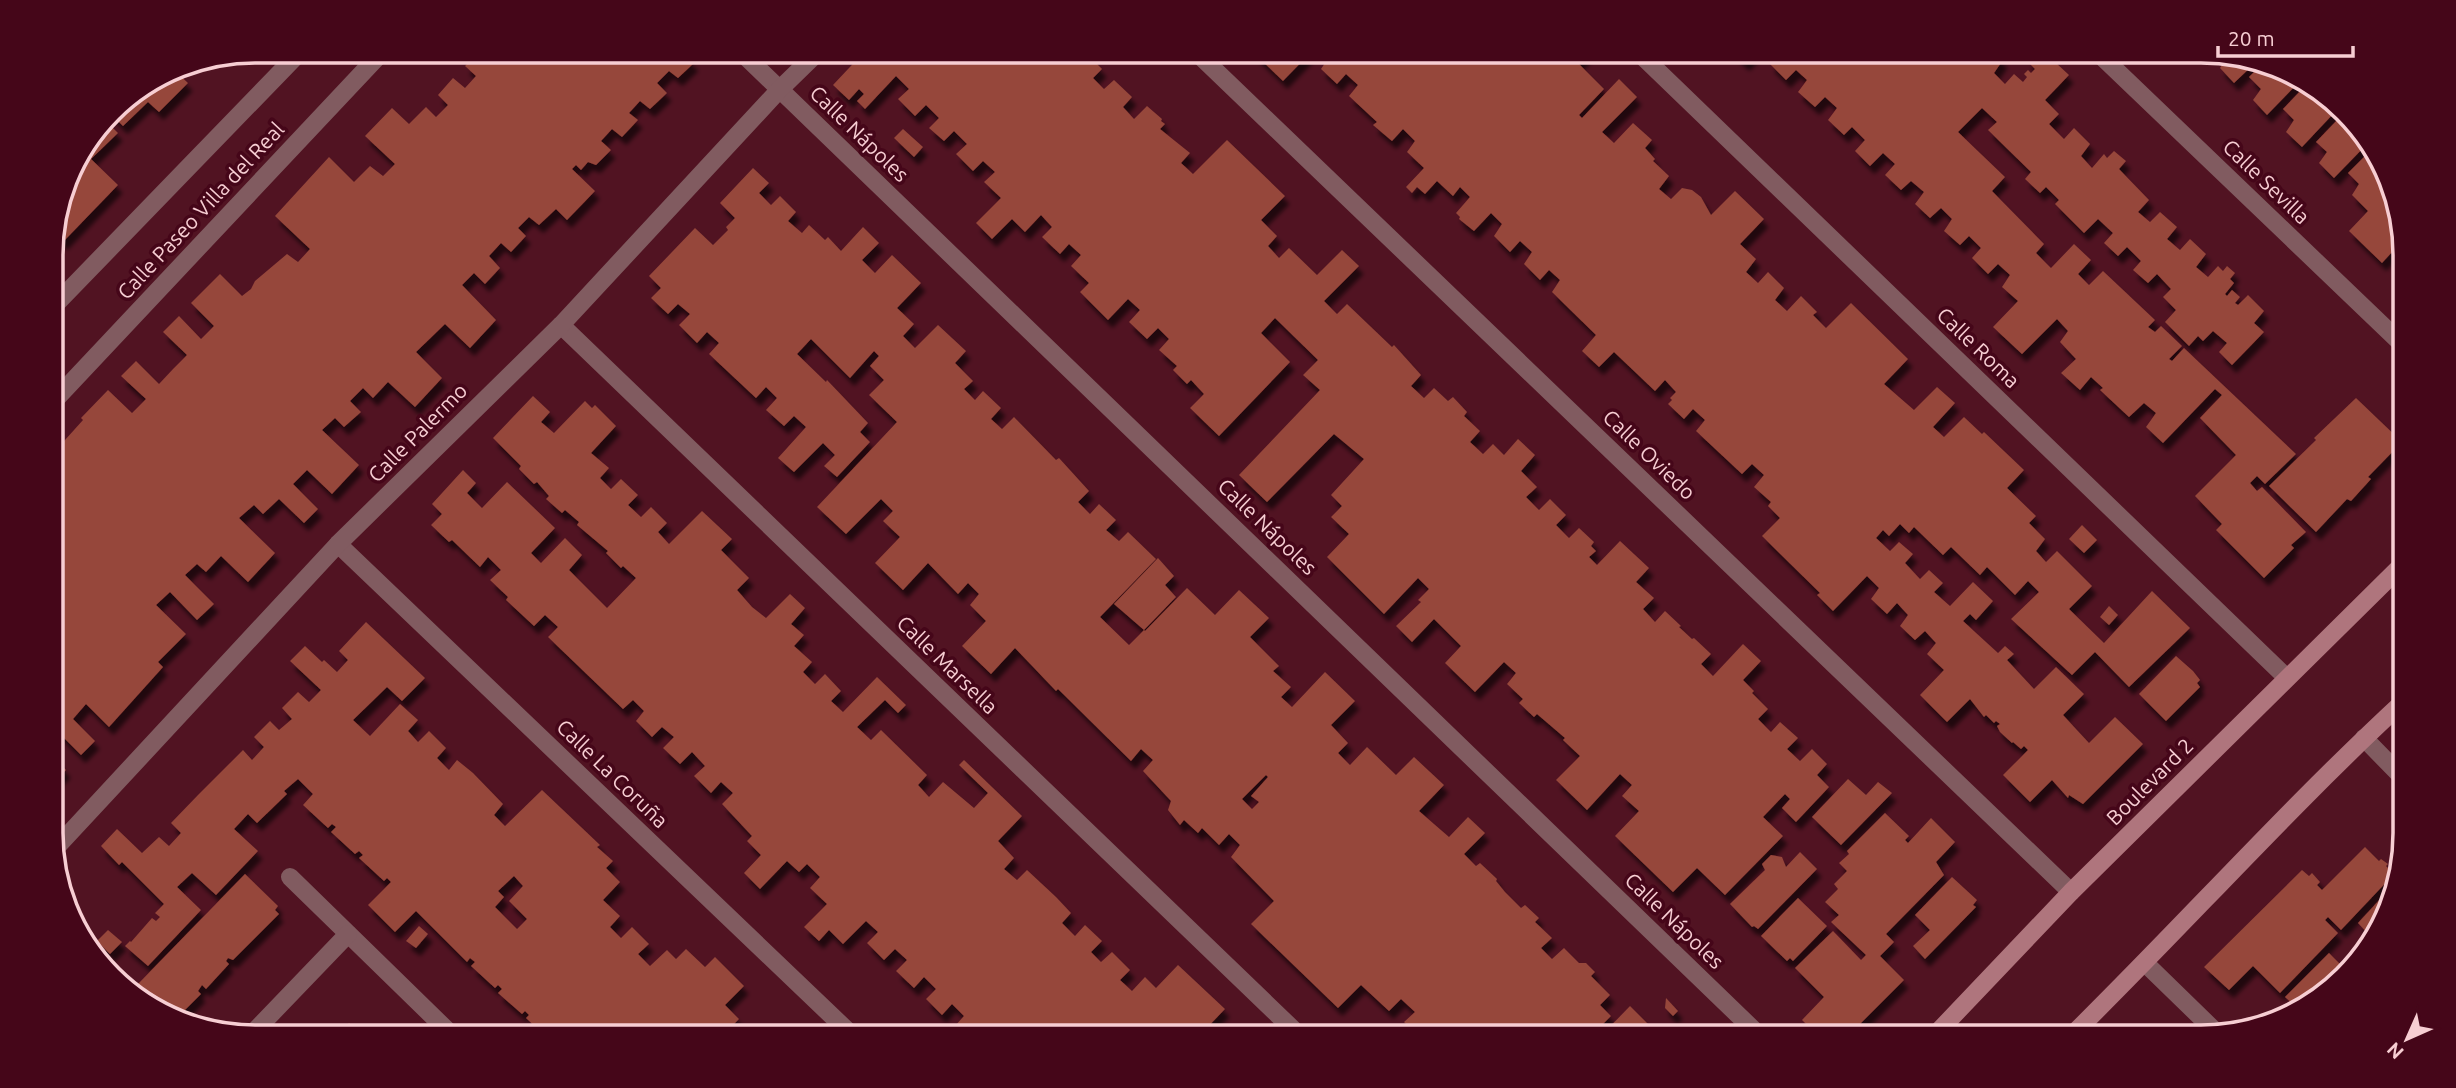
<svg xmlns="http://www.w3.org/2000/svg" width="2456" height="1088" font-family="Ubuntu,sans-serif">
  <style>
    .building { fill: #96473b; fill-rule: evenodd; filter: url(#shadow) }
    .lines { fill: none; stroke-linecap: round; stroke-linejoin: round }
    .minor { stroke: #815b60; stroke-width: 18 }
    .tertiary { stroke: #815b60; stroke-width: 18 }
    .secondary { stroke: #af757d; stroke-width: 18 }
    .labels { text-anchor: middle; stroke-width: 7; stroke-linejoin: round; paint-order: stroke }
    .street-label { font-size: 21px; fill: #f7ced3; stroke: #450619 }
    .rim { fill: none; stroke: #f7ced3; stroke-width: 3.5 }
  </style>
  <defs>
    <filter id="shadow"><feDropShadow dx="4.5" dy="8" stdDeviation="2" flood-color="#0009"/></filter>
  </defs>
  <rect width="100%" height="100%" fill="#511322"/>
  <g class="building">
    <polygon points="480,51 493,60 501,51 681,51 694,63 678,78 669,71 657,83 667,93 650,109 640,101 629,113 638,120 622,137 612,129 601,141 611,150 596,165 588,162 581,170 576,165 572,169 595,191 567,220 556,209 539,225 529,217 518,228 526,236 511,252 501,243 489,256 500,268 485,284 474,273 462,285 496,320 470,348 445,324 416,352 442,378 415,407 388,382 373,398 363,388 350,401 361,412 344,427 335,418 322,430 359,465 332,494 307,470 293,484 318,509 304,523 279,499 263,514 254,505 239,518 275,553 248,582 221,556 206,572 197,564 185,575 214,604 197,620 170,592 156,605 186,634 158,662 163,667 109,727 86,704 73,719 95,741 81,755 58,732 52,737 52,518 59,510 52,503 52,448 53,447 56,450 83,420 81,418 108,390 132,413 146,399 121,376 136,361 159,384 174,368 187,355 163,332 179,316 201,339 214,326 191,303 220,274 242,296 251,289 255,281 287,254 298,262 310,249 275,216 329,157 354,182 370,166 383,176 395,164 365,136 392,108 409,124 426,107 436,117 448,105 438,95 453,78 465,88 476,76 465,66"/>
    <polygon points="865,51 1067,51 1066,52 1077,62 1086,53 1102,69 1093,78 1104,89 1114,80 1132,97 1123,107 1134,119 1147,106 1162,119 1161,121 1165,124 1160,129 1190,153 1181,163 1193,174 1227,140 1285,196 1261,220 1277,236 1268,246 1279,258 1289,248 1317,275 1342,250 1359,266 1324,301 1337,314 1347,304 1392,347 1394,345 1421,375 1411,386 1424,398 1434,388 1448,401 1453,397 1467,412 1464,416 1480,431 1470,442 1483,454 1493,444 1504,455 1518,439 1535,455 1521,471 1537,487 1526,497 1539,510 1550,499 1566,515 1556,525 1569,538 1579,528 1594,542 1591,546 1596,551 1589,557 1597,565 1620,541 1649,568 1636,582 1654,598 1643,609 1655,622 1665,611 1681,626 1679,627 1692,639 1694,638 1711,654 1701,664 1713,676 1743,644 1761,661 1743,680 1754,691 1752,693 1768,709 1758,719 1771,732 1780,722 1798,738 1787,749 1800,761 1812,749 1827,764 1817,775 1829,787 1796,822 1782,808 1790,799 1785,794 1763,817 1783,836 1725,895 1697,868 1673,892 1615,836 1639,811 1622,796 1632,785 1620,774 1587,810 1556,780 1580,756 1563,740 1565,738 1537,714 1534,717 1519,703 1523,699 1507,684 1516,673 1504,662 1475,692 1445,663 1461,646 1434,619 1412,642 1396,626 1421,602 1418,600 1429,589 1418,578 1384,614 1327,557 1349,534 1331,517 1342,506 1331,495 1364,459 1334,434 1267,502 1239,475 1320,390 1303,375 1318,360 1275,318 1261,333 1290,362 1219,436 1190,408 1204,394 1191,380 1187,384 1173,370 1177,366 1159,350 1169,339 1158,328 1147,339 1129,322 1140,310 1128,299 1108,320 1080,292 1089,283 1071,266 1081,255 1069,244 1060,254 1042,237 1052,227 1041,215 1025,232 1012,219 992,239 976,223 1001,198 984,182 995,172 983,161 973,171 956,154 967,144 954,131 944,141 929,128 939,118 926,105 915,116 898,99 909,89 896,76 865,109 857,101 864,94 859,89 849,100 833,85"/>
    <polygon points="1258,51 1312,51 1283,81 1255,54"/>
    <polygon points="1322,51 1590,51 1578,63 1604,89 1579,115 1582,118 1619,79 1637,97 1602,132 1614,143 1633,123 1652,140 1645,148 1655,159 1653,161 1669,176 1659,189 1671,199 1682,188 1692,190 1701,197 1711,215 1735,191 1764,219 1740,244 1756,259 1746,272 1758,283 1768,272 1784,288 1775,300 1787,311 1801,296 1817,312 1813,315 1826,328 1851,303 1908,359 1884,384 1914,410 1937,387 1955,403 1933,427 1944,437 1964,417 1982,434 1984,432 2024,470 2007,488 2036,516 2029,523 2045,539 2036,551 2046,562 2057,551 2092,586 2069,609 2104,643 2152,591 2190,628 2129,687 2095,652 2072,675 2011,619 2039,592 2028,581 2015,595 1987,567 1980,575 1951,547 1943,555 1914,527 1909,533 1900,524 1889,536 1883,530 1876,538 1890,551 1899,542 1913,554 1905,563 1920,579 1929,570 1943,583 1934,592 1950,606 1973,582 1993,601 1976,620 1970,614 1963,621 1998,653 2005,646 2014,654 2007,660 2034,689 2056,667 2084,694 2063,715 2089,743 2115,717 2143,744 2083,804 2069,795 2068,798 2052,780 2030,802 2003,775 2028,750 2024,746 2021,749 2013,742 2012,743 2000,732 1997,726 2000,724 1996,721 1994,723 1986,715 1984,717 1970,699 1947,722 1920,695 1944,670 1927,654 1936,643 1925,631 1915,640 1900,626 1908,615 1897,603 1887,614 1871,599 1879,588 1867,576 1833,611 1817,595 1820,593 1762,536 1780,518 1768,506 1771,502 1754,487 1764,475 1752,464 1742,474 1696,431 1705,420 1693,409 1684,419 1668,404 1672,400 1670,398 1676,392 1665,380 1655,391 1614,352 1599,367 1582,351 1596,335 1552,292 1560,280 1549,270 1540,280 1524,264 1532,252 1520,241 1510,252 1494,236 1502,224 1491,213 1474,231 1459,219 1460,217 1456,213 1470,197 1460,187 1453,196 1437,181 1425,194 1417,187 1412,193 1406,187 1424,168 1407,152 1415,141 1403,129 1392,141 1373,125 1377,122 1349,96 1358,85 1346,74 1337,84 1321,69 1329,57"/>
    <polygon points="1732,51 1757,51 1745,63"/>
    <polygon points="1776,51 1993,51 2003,60 1994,73 2005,84 2014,74 2023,82 2027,77 2024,74 2028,70 2031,73 2035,69 2027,61 2037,51 2043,51 2069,75 2045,100 2059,114 2049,124 2064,139 2074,128 2090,144 2081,156 2092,168 2104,154 2107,158 2114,151 2126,161 2119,169 2149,200 2138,212 2150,222 2160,212 2177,227 2167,239 2180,250 2190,239 2206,254 2196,267 2208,277 2218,266 2223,271 2227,266 2235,273 2230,279 2234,283 2225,294 2227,296 2232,290 2240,297 2235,303 2238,305 2248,295 2264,311 2254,323 2264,332 2232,365 2219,352 2227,343 2213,331 2203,341 2198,336 2189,346 2165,322 2176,310 2163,297 2171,289 2157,274 2148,283 2133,270 2141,261 2127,247 2118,256 2104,243 2113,233 2098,219 2084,233 2055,204 2059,200 2046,187 2040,193 2025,179 2031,172 1988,130 1997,122 1982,108 1958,132 2005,177 1992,191 2044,244 2036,253 2051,268 2074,244 2091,260 2078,274 2089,285 2103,271 2155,320 2148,327 2155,332 2161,326 2182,346 2169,359 2172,361 2184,348 2296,454 2265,484 2257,476 2250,483 2257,491 2262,487 2306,532 2291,545 2294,548 2264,578 2216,530 2222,524 2195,496 2236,455 2200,418 2222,395 2215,389 2163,443 2146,427 2156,413 2144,403 2129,417 2100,390 2103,388 2091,377 2080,390 2061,373 2076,359 2060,342 2068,331 2057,319 2022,354 1993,327 2018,301 2002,287 2010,275 1998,264 1988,274 1972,258 1981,248 1969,236 1960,245 1944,231 1952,219 1941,208 1930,218 1915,204 1924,192 1911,181 1901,190 1885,175 1895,164 1883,153 1870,166 1855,151 1865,140 1852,127 1844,135 1828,120 1837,108 1825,97 1815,107 1798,92 1807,80 1796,70 1786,80 1770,64 1778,53"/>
    <polygon points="2228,56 2240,59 2256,62 2234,83 2220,68"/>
    <polygon points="2263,63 2279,66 2299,82 2267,115 2253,100 2261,89 2249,77"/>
    <polygon points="173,69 188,83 159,112 148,102 123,126 111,114 120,102"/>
    <polygon points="2305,86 2334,113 2302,147 2286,132 2294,120 2283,109"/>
    <polygon points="2342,115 2363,131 2368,143 2334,178 2319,163 2327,152 2316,142"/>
    <polygon points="106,121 118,133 91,159 118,185 63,242 53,234 72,165"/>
    <polygon points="903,129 923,147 914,157 894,138"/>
    <polygon points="2371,150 2403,228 2403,240 2382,263 2349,231 2368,211 2352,195 2359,184 2348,173"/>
    <path d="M 753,168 L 769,183 L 759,193 L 771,205 L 780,196 L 796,212 L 788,221 L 802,233 L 809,225 L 825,240 L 828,237 L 841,251 L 863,227 L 879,243 L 862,260 L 875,273 L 892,255 L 921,283 L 897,308 L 914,324 L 903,336 L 915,348 L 938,325 L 966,351 L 955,363 L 973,381 L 964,389 L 975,400 L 983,391 L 1001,408 L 991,419 L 1002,429 L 1014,417 L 1056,460 L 1059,458 L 1089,491 L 1078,502 L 1090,514 L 1099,504 L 1116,520 L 1106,530 L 1119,541 L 1128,532 L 1156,559 L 1100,617 L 1129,645 L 1144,630 L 1145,631 L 1187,588 L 1215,615 L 1239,590 L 1269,618 L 1250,637 L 1279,666 L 1273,671 L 1291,687 L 1281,697 L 1292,707 L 1325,672 L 1355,701 L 1331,725 L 1348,743 L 1338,753 L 1350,765 L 1367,747 L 1396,775 L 1414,757 L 1444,785 L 1419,811 L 1449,837 L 1468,817 L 1485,833 L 1464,854 L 1476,866 L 1480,863 L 1497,879 L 1496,881 L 1505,892 L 1521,908 L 1525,905 L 1539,918 L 1535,922 L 1552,938 L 1541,948 L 1552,959 L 1564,948 L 1579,963 L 1586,963 L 1595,972 L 1591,976 L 1610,995 L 1600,1005 L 1611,1016 L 1590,1037 L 1566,1035 L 1550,1037 L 1541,1028 L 1535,1034 L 1539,1037 L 1440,1037 L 1431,1028 L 1423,1037 L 1419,1037 L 1404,1022 L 1415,1012 L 1401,999 L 1389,1011 L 1361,985 L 1338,1008 L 1251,924 L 1274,901 L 1231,857 L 1240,845 L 1229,834 L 1219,845 L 1202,828 L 1198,833 L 1184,820 L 1180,825 L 1168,810 L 1171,801 L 1143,771 L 1153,760 L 1141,749 L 1131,761 L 1058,689 L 1056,691 L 1015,648 L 991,674 L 962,646 L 986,621 L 970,605 L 979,594 L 968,583 L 958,594 L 928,563 L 903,590 L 875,563 L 900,537 L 883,521 L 893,511 L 881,499 L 846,534 L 817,507 L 897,422 L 869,395 L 884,380 L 870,366 L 879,356 L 874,351 L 850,378 L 811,339 L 797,354 L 826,382 L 827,380 L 868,423 L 860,432 L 870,442 L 837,477 L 824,466 L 835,455 L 823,443 L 794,472 L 778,458 L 806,427 L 794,416 L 784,426 L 766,410 L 777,398 L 766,387 L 756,398 L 709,354 L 719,343 L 707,332 L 697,343 L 679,325 L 690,314 L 678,304 L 668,314 L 651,298 L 661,288 L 649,276 L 695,228 L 713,245 L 728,230 L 726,227 L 735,218 L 720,203 ZM 1266,775 L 1268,777 L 1251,796 L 1259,802 L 1252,809 L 1242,799 Z"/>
    <polygon points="533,396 550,412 541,422 554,433 585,401 592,408 595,405 616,426 591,453 609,468 600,478 611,489 621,479 638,495 628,505 641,517 651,507 667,523 658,532 669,544 702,511 732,539 721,550 749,578 737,590 752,607 766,618 790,594 805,608 791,624 804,635 794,646 812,662 803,672 815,684 825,674 841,691 831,701 843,712 877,677 906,705 898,713 885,700 857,727 871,740 881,730 927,775 918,785 929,797 943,782 974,808 988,793 959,765 964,760 1022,816 998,841 1014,858 1004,869 1017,880 1027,870 1056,897 1071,913 1062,923 1075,936 1085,925 1102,941 1091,952 1101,962 1112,952 1130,970 1120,980 1132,991 1145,977 1156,988 1178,965 1225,1009 1198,1037 945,1037 964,1016 952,1004 942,1015 926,999 936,989 924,977 914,988 896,971 907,960 895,949 884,960 867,943 878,932 866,921 843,944 829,930 819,941 804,927 827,904 810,888 820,877 807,864 799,872 787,861 760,889 744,873 761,855 747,841 752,836 722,804 733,793 721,782 711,793 694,776 705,766 692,752 680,764 663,748 674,737 662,727 652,737 636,721 644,711 633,700 623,709 548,637 558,627 545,615 534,626 506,600 508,597 490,580 501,570 488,557 480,567 452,540 449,542 431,525 442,514 432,504 463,470 476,483 467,493 482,508 507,482 555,528 531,553 541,563 565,538 582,555 569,570 607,608 636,578 623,566 621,568 606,553 608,551 577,525 579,522 565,510 562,513 546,499 549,496 537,482 534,484 519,469 521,466 493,438"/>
    <polygon points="2356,398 2402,442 2368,477 2371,479 2351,501 2347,499 2316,532 2269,486 2316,440 2314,438"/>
    <polygon points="2082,525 2097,540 2084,553 2069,539"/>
    <polygon points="1158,558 1174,576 1165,585 1176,597 1144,630 1114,604"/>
    <polygon points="2109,606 2118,615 2109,625 2100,617"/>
    <path d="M 366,622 L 425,678 L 402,701 L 387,687 L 353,720 L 370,736 L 400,704 L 418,720 L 408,731 L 418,742 L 429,731 L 446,748 L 437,758 L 449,770 L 457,760 L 473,773 L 503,804 L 494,815 L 505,826 L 542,790 L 600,845 L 597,847 L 613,861 L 606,868 L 620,882 L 603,900 L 620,916 L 610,927 L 621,938 L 632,927 L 649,944 L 638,954 L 650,966 L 667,950 L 676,959 L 686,949 L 705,967 L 715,957 L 744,986 L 725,1005 L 739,1019 L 733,1025 L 746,1037 L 546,1037 L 526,1018 L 529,1015 L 525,1011 L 522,1014 L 498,993 L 502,989 L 498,985 L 495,988 L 471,966 L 475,962 L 470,958 L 467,962 L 416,911 L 395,932 L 368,905 L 391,882 L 387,878 L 384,881 L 359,858 L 363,855 L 359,851 L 355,854 L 331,832 L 336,827 L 332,824 L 328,828 L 303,805 L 313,794 L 298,779 L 284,791 L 287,794 L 257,823 L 248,814 L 234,829 L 258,851 L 216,895 L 192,873 L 177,887 L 201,910 L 148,966 L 125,946 L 130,941 L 131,942 L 152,918 L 156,921 L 160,917 L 155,913 L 164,904 L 122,862 L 119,865 L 101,846 L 117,829 L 142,853 L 159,837 L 169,846 L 181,833 L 171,823 L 198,795 L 243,750 L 252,760 L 264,747 L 254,737 L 270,721 L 279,730 L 292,719 L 282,708 L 298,692 L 309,702 L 321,690 L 290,661 L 305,646 L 322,662 L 324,660 L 337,672 L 348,660 L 339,651 ZM 514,876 L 523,886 L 509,901 L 527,919 L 517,929 L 495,907 L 504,897 L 498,891 Z"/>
    <polygon points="2176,656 2193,671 2200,680 2197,683 2200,687 2166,721 2139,694"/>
    <polygon points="52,755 66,770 52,784"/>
    <polygon points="1848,779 1866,795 1878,782 1892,793 1841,845 1812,817"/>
    <polygon points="1885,813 1909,836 1905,840 1908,843 1931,818 1955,842 1936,862 1944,875 1886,934 1894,942 1880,956 1904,980 1847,1037 1819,1037 1802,1020 1824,997 1795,968 1833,931 1861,960 1866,955 1831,922 1839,915 1825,902 1838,889 1834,884 1847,871 1839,863 1849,854 1847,851"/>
    <polygon points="2365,847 2379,861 2381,859 2388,864 2386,866 2394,874 2341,930 2328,917 2325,920 2338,933 2280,993 2253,966 2229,990 2204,967 2302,870 2309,876 2312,873 2320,882 2317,885 2322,890"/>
    <polygon points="1800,852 1817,869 1758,929 1754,926 1752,927 1730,904 1765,870 1762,864 1771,855 1782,857 1786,867"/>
    <polygon points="245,874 278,906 275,910 279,914 233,960 228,958 226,961 229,964 206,989 202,985 198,991 201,994 179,1016 176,1014 173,1017 138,984"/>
    <polygon points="1952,877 1977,900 1973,905 1976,907 1925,959 1913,946 1930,930 1915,915"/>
    <polygon points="2395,883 2390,911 2370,936 2358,923"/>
    <polygon points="1798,898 1827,926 1793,961 1790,958 1787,961 1761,936"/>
    <polygon points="419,926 428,934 416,948 406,941"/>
    <polygon points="108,930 122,942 110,954 97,941"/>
    <polygon points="2329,953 2344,968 2341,974 2325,995 2295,1006 2285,997"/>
    <polygon points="1666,998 1678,1011 1673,1016 1665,1008"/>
    <polygon points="1630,1006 1655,1031 1653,1037 1600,1037"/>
    <polygon points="349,1023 363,1037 330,1037 342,1024 345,1028"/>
  </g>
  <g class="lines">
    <g class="minor">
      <polyline points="740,51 1761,1037"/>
      <polyline points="1195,51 2071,892"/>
      <polyline points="1637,51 2287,678"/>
      <polyline points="2096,51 2404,346"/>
      <polyline points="561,325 1301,1037"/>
      <polyline points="338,544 854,1037"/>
      <polyline points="2364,738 2405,780"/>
      <polyline points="53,851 338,544 561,325 780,89 819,51"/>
      <polyline points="290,877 454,1037"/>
      <polyline points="2145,963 2219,1035"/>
      <polyline points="250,1036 348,934"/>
    </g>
    <g class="tertiary">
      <polyline points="51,309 301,51"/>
      <polyline points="52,403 383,51"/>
    </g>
    <g class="secondary">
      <polyline points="1933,1037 2071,892 2404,563"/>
      <path d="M 2070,1037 C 2183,926 2289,807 2405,700"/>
    </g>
  </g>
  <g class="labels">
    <g class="street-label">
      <text transform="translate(859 134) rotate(44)" y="7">Calle Nápoles</text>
      <text transform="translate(2266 182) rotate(44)" y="7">Calle Sevilla</text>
      <text transform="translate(201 211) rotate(-47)" y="7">Calle Paseo Villa del Real</text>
      <text transform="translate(1978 348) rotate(44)" y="7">Calle Roma</text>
      <text transform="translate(418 433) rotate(-45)" y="7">Calle Palermo</text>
      <text transform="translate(1649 455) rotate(44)" y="7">Calle Oviedo</text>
      <text transform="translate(1267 527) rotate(44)" y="7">Calle Nápoles</text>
      <text transform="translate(947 665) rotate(44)" y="7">Calle Marsella</text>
      <text transform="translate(612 774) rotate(44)" y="7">Calle La Coruña</text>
      <text transform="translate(2150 782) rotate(-45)" y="7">Boulevard 2</text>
      <text transform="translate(1674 921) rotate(44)" y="7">Calle Nápoles</text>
    </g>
  </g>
  <path d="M0 0H2456V1088H0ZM255 63H2201A192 192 0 0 1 2393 255V833A192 192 0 0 1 2201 1025H255A192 192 0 0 1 63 833V255A192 192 0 0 1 255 63Z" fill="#450619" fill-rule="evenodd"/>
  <path class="rim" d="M255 63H2201A192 192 0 0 1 2393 255V833A192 192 0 0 1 2201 1025H255A192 192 0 0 1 63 833V255A192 192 0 0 1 255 63Z"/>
  <g transform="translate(2407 1039) rotate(225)" stroke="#450619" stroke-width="5" paint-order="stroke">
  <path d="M0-5L12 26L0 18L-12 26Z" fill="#f7ced3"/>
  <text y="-10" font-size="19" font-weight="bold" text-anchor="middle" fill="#f7ced3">N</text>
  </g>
  <path d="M2218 46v10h135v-10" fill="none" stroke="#f7ced3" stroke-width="3.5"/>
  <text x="2228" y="46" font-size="21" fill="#f7ced3" stroke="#450619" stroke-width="5" paint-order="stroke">20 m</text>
</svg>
